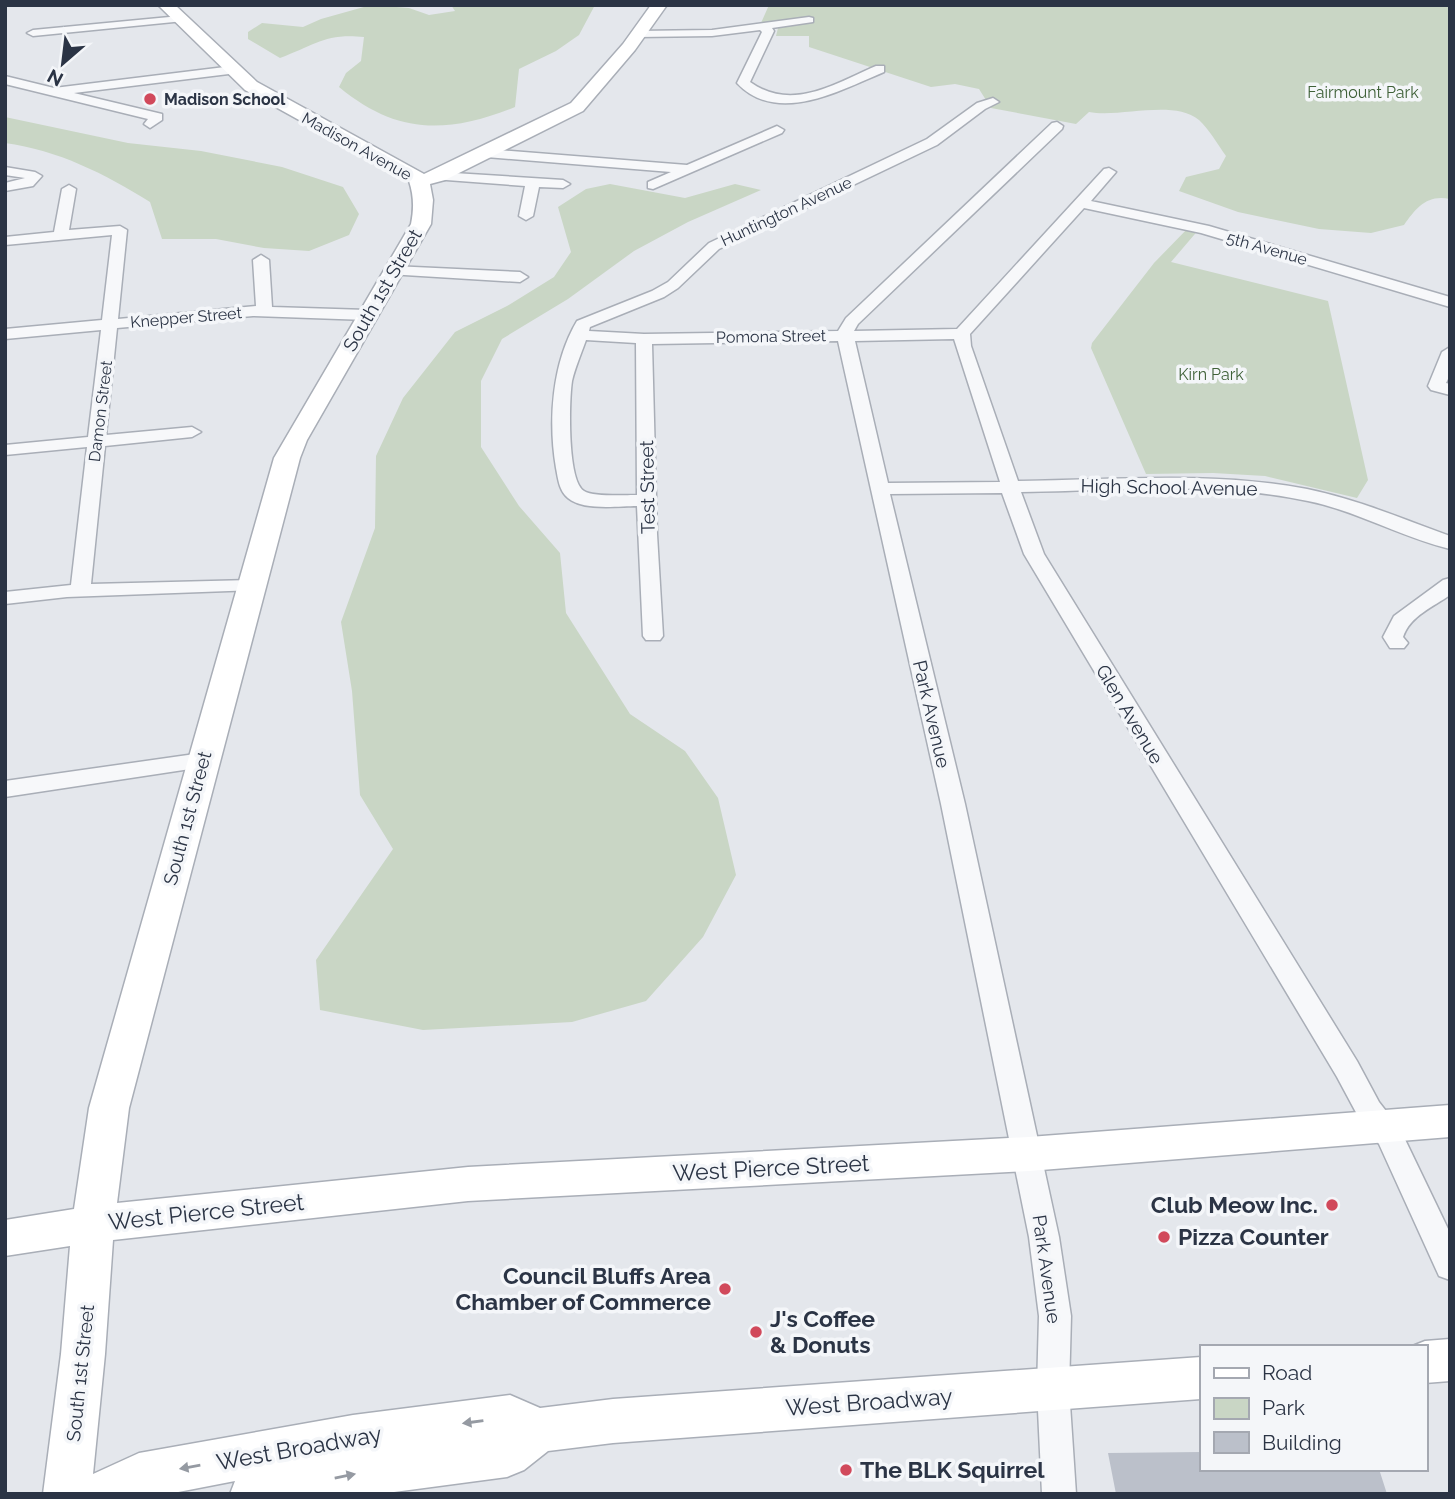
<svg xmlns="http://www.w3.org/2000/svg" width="1455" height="1499" font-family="Raleway,sans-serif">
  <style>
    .green { fill: #c9d6c5 }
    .building { fill: #bbc0ca }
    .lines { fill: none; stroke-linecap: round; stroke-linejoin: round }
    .street-casing { stroke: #a9aeb7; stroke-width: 3 }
    .secondary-casing { stroke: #a9aeb7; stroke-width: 3 }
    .street { fill: #f7f8fa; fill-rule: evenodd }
    .secondary { fill: #fff; fill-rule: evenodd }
    .oneway { fill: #959aa2 }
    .poi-dot { fill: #d1495b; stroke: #f4f6f9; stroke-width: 2.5 }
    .labels { text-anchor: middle; stroke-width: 7; stroke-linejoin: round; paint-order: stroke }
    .far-park-label { font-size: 16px; fill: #3f6138; stroke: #f4f6f9 }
    .far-poi-label { font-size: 16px; font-weight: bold; fill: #2b3445; stroke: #f4f6f9; text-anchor: start }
    .far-street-label { font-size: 16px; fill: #2b3445; stroke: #f4f6f9 }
    .street-label { font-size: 19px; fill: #2b3445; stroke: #f4f6f9 }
    .near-street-label { font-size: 23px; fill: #2b3445; stroke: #f4f6f9 }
    .near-poi-label { font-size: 23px; font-weight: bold; fill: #2b3445; stroke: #f4f6f9; text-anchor: start }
  </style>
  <rect width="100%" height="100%" fill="#e4e7ec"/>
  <g class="green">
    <path d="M 371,5 L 409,8 L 429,15 L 455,11 L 451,5 L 595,5 L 579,35 L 556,51 L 519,69 L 515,107 C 447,134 397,135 339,87 L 346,73 L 361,61 L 364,37 C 325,33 315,45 280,58 L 248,39 L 248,32 L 262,23 L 303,27 L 321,19 Z"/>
    <path d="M 769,5 L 1450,5 L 1450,199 C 1427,194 1416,208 1404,225 L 1371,233 L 1319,229 L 1238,212 L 1179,191 L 1186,177 L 1219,169 L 1226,156 C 1218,145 1209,129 1199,120 C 1173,99 1120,118 1089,112 L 1076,124 L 991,108 L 979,89 L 955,84 L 931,87 L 809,47 L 809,36 L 776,36 L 778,28 L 811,23 L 811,17 L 761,23 Z"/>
    <path d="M 5,117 L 128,143 L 201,151 L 282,167 L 343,187 L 359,214 L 349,235 L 309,251 L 264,248 L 216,239 L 162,239 L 150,202 C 105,174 58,150 5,143 Z"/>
    <polygon points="610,184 685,198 735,184 761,190 688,222 634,251 568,299 502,339 481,381 481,447 519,506 560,553 566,613 630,714 685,751 718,798 736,875 703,937 646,1001 572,1022 423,1030 320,1010 316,960 393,849 360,795 352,691 341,622 375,528 376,456 403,398 455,332 507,306 554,277 571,252 558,207 586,189"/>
    <polygon points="1190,226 1200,228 1171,262 1328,301 1368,480 1357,498 1265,476 1213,473 1146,474 1091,348 1092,343 1154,263"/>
  </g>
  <polygon class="building" points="1201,1452 1201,1469 1379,1469 1387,1494 1116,1494 1108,1453"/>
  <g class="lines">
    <defs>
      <g id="street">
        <polygon points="180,16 184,17 184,21 33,36 27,33 33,30"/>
        <path d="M 809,17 L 813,18 L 813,22 L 772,28 L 774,31 L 750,82 C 792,112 834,84 876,66 L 884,66 L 884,72 C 841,90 777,126 737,83 L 762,32 L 760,30 L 712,36 L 638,37 L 632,34 L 638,31 L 712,30 Z"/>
        <polygon points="233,66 237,67 237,73 74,93 162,114 162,120 150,128 144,124 148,119 5,84 5,76 54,88"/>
        <path d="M 993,98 L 999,102 L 985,109 L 937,145 L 719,249 L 678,288 L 664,297 L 590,327 L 589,331 L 644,334 L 838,331 L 846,318 L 1052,123 L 1057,122 L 1063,126 L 1062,129 L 858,324 L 854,331 L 957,329 L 1104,169 L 1109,168 L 1116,172 L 1091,201 L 1209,226 L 1450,297 L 1450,307 L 1201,233 L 1084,208 L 970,334 L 971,346 L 1018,481 C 1114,480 1212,471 1307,489 C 1356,499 1403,519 1450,536 L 1450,549 C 1401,537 1357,511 1308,501 C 1215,481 1116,491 1021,492 L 1044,554 L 1357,1061 L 1379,1102 L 1400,1129 L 1450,1233 L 1450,1280 L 1439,1276 L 1379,1144 L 1359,1118 L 1337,1077 L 1024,554 L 1002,493 L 890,494 L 965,804 L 1059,1237 L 1071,1316 L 1069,1389 L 1076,1494 L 1042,1494 L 1037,1389 L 1039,1316 L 1029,1237 L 941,804 L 838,341 L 652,344 L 657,534 L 663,636 L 660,640 L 646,640 L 643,636 L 637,506 C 618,506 583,511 568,498 C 559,491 558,478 556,468 C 548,421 552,363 577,321 L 652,291 L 668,282 L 709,243 L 927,139 L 977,103 ZM 954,339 L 1000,482 L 888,483 L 855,341 ZM 586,340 L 636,343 L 637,495 C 625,495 593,497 584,491 C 567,481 569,400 572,381 C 575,368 581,354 586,340 Z"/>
        <polygon points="777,126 784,130 782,133 653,189 648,188 648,182 671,172 486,157 479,153 486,149 687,165"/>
        <polygon points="5,167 35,172 42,176 33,186 5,191 5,183 25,178 5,175"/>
        <polygon points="438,172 563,180 570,184 563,188 539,187 533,216 526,220 519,216 525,186 433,179 433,173"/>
        <polygon points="69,185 76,189 69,230 120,226 127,230 118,319 256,306 253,260 261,255 269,260 272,307 367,310 375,315 367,320 253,316 117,328 106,435 192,427 201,432 192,437 105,446 91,584 251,580 258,582 261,586 258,590 67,597 5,604 5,592 71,585 87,447 5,455 5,445 88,437 101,330 5,339 5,329 102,320 112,235 5,245 5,237 54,232 62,189"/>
        <polygon points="393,266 520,272 528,277 520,282 388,274 385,271"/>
        <polygon points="1450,347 1450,375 1446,383 1450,384 1450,395 1431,390 1428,386 1442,352"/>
        <path d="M 1450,578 L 1450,595 C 1433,607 1410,616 1403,637 L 1408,643 L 1404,648 L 1390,648 L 1383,637 L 1394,616 L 1443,580 Z"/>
        <polygon points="202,753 210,756 213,761 210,766 5,797 5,781"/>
      </g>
      <g id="secondary">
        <path d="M 158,5 L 175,5 L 257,82 L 424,174 L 571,103 L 623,44 L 651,5 L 667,5 L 635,50 L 583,111 L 445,180 L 430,184 L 433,200 L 431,224 L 307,440 L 300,458 L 129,1108 L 117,1203 L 468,1167 L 1029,1137 L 1450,1105 L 1450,1137 L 1029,1171 L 468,1201 L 113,1240 L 105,1354 L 93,1474 L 139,1453 L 353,1415 L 510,1395 L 540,1408 L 613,1399 L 1201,1357 L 1201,1399 L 613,1443 L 548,1451 L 524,1470 L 507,1477 L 379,1494 L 230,1494 L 235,1481 L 168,1494 L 43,1494 L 61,1354 L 70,1246 L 5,1256 L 5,1220 L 74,1209 L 89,1108 L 274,458 L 411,224 C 414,209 414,196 409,181 L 245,90 Z"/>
        <polygon points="1450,1339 1450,1381 1425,1383 1425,1347 1410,1347 1425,1341"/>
      </g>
    </defs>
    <use href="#street" class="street-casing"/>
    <use href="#secondary" class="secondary-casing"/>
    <use href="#street" class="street"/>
    <use href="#secondary" class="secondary"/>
  </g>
  <defs><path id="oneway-solid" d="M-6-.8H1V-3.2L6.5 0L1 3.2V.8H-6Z" transform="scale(1.75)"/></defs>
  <g class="oneway">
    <use href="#oneway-solid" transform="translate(473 1422) rotate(172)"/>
    <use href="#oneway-solid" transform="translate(190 1467) rotate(170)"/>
    <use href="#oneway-solid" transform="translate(345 1476) rotate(-11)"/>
  </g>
  <g class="poi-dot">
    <circle cx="150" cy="99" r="7"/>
    <circle cx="1332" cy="1205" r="7"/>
    <circle cx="1164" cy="1237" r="7"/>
    <circle cx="725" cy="1289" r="7"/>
    <circle cx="756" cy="1332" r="7"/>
    <circle cx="846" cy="1470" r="7"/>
  </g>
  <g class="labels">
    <g class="far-park-label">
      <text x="1363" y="98">Fairmount Park</text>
      <text x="1211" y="380">Kirn Park</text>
    </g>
    <g class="far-poi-label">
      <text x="164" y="105">Madison School</text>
    </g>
    <g class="far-street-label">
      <text transform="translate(357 146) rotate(29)" y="6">Madison Avenue</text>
      <text transform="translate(786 211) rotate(-25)" y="6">Huntington Avenue</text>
      <text transform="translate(1267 248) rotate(16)" y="6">5th Avenue</text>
      <text transform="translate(186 317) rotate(-5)" y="6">Knepper Street</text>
      <text transform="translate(771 336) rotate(-1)" y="6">Pomona Street</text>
      <text transform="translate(100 411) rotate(-83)" y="6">Damon Street</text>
    </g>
    <g class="street-label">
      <text transform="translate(382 290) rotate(-60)" y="7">South 1st Street</text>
      <text transform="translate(647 487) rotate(-91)" y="7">Test Street</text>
      <text transform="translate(1169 487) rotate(1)" y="7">High School Avenue</text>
      <text transform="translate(932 714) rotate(77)" y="7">Park Avenue</text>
      <text transform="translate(1130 714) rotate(59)" y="7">Glen Avenue</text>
      <text transform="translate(187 818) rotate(-75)" y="7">South 1st Street</text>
      <text transform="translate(1047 1269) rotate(82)" y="7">Park Avenue</text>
      <text transform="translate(80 1373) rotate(-84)" y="7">South 1st Street</text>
    </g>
    <g class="near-street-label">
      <text transform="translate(771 1168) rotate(-3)" y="8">West Pierce Street</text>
      <text transform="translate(206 1212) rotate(-6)" y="8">West Pierce Street</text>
      <text transform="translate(869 1402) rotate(-4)" y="8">West Broadway</text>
      <text transform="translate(299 1448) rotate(-10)" y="8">West Broadway</text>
    </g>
    <g class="near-poi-label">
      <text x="1318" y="1213" text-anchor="end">Club Meow Inc.</text>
      <text x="1178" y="1245">Pizza Counter</text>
      <text x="711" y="1284" text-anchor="end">Council Bluffs Area<tspan x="711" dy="26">Chamber of Commerce</tspan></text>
      <text x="770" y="1327">J's Coffee<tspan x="770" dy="26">&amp; Donuts</tspan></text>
      <text x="860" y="1478">The BLK Squirrel</text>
    </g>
  </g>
  <rect width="1455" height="1499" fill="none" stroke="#2b3445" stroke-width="14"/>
  <rect x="1200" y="1345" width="228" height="126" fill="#f4f6f9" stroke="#a4a8b1" stroke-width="2"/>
  <rect x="1214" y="1368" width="35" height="10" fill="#ffffff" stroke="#a4a8b1" stroke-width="2"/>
  <text x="1262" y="1380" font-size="21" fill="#2b3445">Road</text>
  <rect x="1214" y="1398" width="35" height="21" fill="#c9d6c5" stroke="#a4a8b1" stroke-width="2"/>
  <text x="1262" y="1415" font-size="21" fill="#2b3445">Park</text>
  <rect x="1214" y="1432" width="35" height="21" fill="#bbc0ca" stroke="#a4a8b1" stroke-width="2"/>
  <text x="1262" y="1450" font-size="21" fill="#2b3445">Building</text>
  <g transform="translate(63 63) rotate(208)" stroke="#f4f6f9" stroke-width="5" paint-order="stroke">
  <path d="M0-5L12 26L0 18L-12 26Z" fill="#2b3445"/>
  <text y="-10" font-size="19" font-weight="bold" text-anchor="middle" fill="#2b3445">N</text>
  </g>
</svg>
